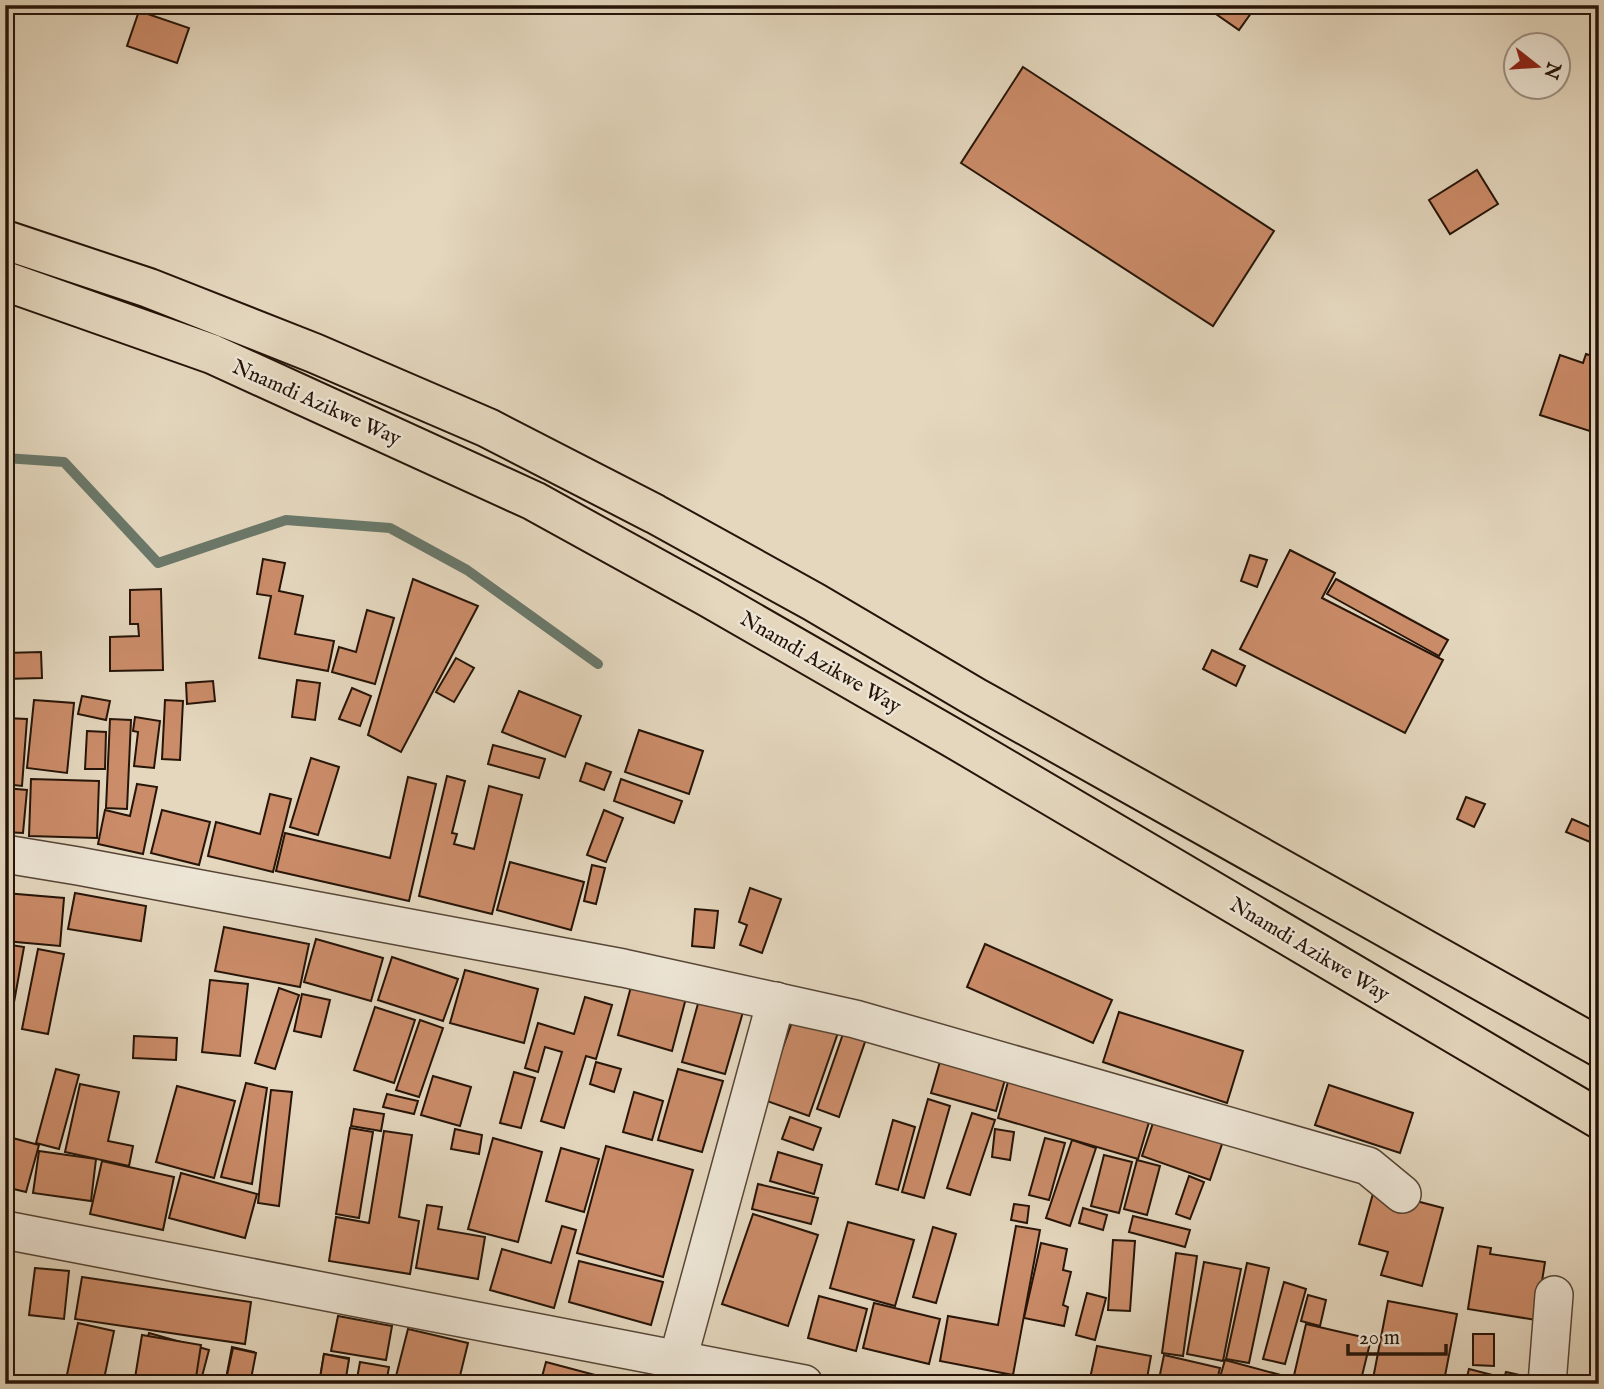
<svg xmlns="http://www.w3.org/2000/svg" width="1604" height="1389" font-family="'IM FELL English',serif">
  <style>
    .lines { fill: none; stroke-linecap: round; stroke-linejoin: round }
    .stream { stroke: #6a786a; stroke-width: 10 }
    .building { fill: #cb8c69; stroke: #261408; stroke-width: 2 }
    .minor-casing { stroke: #564536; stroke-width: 40 }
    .highway-casing { stroke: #261408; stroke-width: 42 }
    .minor { stroke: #ede5d5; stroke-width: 37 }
    .highway { stroke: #e4d7be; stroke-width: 38 }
    .labels { text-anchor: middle; stroke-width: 5; stroke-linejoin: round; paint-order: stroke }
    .street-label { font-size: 21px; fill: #261408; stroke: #ede5d5 }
  </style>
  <rect width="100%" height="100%" fill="#e4d7be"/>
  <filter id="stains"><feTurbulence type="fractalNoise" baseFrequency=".00286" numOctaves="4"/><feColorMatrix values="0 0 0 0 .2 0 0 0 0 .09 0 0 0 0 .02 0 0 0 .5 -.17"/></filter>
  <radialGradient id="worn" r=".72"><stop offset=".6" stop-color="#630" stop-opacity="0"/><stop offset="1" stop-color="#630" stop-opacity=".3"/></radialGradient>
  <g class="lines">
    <polyline class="stream" points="5,458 64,462 158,563 286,520 390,528 467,570 598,664"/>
  </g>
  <g class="building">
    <polygon points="1203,5 1249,5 1254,9 1239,30"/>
    <polygon points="139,11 189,28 177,63 127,46"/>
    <polygon points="1023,67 1274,231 1213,326 961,163"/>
    <polygon points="1477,170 1498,204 1450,234 1429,200"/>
    <polygon points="1586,354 1599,358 1599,434 1540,415 1560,355 1583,363"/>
    <polygon points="1290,550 1335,573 1322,598 1443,660 1405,733 1240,649"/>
    <polygon points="1250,555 1267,560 1257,587 1241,581"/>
    <polygon points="263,559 285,563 279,591 303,596 295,634 334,641 328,671 259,658 271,596 257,594"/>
    <polygon points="413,579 478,606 401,752 368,735"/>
    <polygon points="1336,579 1448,640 1439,656 1327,594"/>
    <polygon points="161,589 163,670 110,671 110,637 139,636 138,624 130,624 130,590"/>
    <polygon points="367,610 394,618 375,684 332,672 339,647 356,652"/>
    <polygon points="1212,650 1245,666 1236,686 1203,669"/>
    <polygon points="41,652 42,678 5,679 5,653"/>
    <polygon points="456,658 474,668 454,702 436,692"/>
    <polygon points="297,680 320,683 315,720 292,717"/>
    <polygon points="213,681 215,701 187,704 186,683"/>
    <polygon points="352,688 371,696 360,726 339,719"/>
    <polygon points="519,691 581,716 565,757 502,732"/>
    <polygon points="82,696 110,701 106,720 78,714"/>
    <polygon points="34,700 74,703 67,773 27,768"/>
    <polygon points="165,700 183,701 180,760 162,759"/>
    <polygon points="135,717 160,721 154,768 134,766 138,732 133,731"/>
    <polygon points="5,718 27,719 22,786 5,784"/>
    <polygon points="110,719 131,720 127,809 106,808"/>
    <polygon points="639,730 703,751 689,794 625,772"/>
    <polygon points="87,731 106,732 105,769 85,769"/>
    <polygon points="493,745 545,759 539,778 488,764"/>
    <polygon points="311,758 339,767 318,835 290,827"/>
    <polygon points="586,763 611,772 604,790 580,781"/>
    <polygon points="447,776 465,781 452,833 457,834 454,844 474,849 489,786 522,795 492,914 419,896"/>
    <polygon points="408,777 436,784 409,901 276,871 285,833 390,858"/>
    <polygon points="31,779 99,781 97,838 29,836"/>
    <polygon points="621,779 682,801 674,823 614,801"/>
    <polygon points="137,784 157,787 143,854 98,844 105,810 130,816"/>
    <polygon points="5,788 27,790 23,833 5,832"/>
    <polygon points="270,794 291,799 273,872 208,856 216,822 260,834"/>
    <polygon points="1466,797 1485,804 1474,827 1457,819"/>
    <polygon points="162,810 210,822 199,865 151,853"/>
    <polygon points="604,810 623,818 606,862 587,855"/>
    <polygon points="1572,819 1595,829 1590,842 1566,832"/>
    <polygon points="510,862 584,882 571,930 497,910"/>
    <polygon points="592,865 605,868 596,904 584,901"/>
    <polygon points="750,888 781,899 762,953 740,945 747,925 739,922"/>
    <polygon points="5,893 64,898 60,946 5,941"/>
    <polygon points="75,893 146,906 141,941 68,929"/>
    <polygon points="695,909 718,911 714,948 692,946"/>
    <polygon points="224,927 309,944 300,987 215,971"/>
    <polygon points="316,939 383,958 371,1001 304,982"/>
    <polygon points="5,944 24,947 7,1041 5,1041"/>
    <polygon points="985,944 1112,1000 1093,1043 967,987"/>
    <polygon points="38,949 64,954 48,1034 22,1029"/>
    <polygon points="392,957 458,979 443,1021 378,1000"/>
    <polygon points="465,970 538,989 524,1043 450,1023"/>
    <polygon points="210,980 248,984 240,1056 202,1052"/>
    <polygon points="632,983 686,998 672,1051 618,1035"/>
    <polygon points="279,988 299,995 275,1069 255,1063"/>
    <polygon points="302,994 330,1000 321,1037 294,1031"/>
    <polygon points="585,997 612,1005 596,1059 586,1056 564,1128 541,1121 562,1052 545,1047 538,1072 525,1068 538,1023 574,1034"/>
    <polygon points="699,1000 743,1012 725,1074 682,1062"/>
    <polygon points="375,1007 415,1020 394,1083 354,1070"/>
    <polygon points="796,1011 840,1027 809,1116 764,1100"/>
    <polygon points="1119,1012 1243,1051 1227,1103 1103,1062"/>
    <polygon points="420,1020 443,1028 419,1097 396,1090"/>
    <polygon points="844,1031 866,1039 839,1117 817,1109"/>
    <polygon points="134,1036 177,1038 176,1060 133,1058"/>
    <polygon points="943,1051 1008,1069 996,1111 931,1093"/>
    <polygon points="596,1062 621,1069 614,1092 590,1084"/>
    <polygon points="56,1069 79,1075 59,1149 36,1143"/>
    <polygon points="678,1069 723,1081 702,1152 658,1140"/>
    <polygon points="1011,1071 1152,1112 1138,1159 998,1118"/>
    <polygon points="514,1072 535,1078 521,1128 500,1123"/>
    <polygon points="433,1076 471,1087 460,1126 421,1115"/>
    <polygon points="246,1083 267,1088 252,1184 221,1177"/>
    <polygon points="80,1084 119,1092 108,1141 133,1146 129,1166 65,1152"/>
    <polygon points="1329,1085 1413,1113 1400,1153 1315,1125"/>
    <polygon points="177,1086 235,1101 214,1178 156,1162"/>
    <polygon points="271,1090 292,1092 279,1206 258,1203"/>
    <polygon points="634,1092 663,1101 652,1140 623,1132"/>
    <polygon points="387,1094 418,1101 414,1114 383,1107"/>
    <polygon points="928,1099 950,1106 924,1198 902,1192"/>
    <polygon points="354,1109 384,1114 381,1131 351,1126"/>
    <polygon points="972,1113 995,1120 970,1195 947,1188"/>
    <polygon points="790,1117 821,1128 813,1150 782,1139"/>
    <polygon points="1155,1117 1223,1141 1210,1180 1142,1156"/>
    <polygon points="893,1120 915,1127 898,1190 876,1184"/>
    <polygon points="350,1128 373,1132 359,1218 336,1214"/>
    <polygon points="455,1129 482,1135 479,1154 451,1149"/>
    <polygon points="995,1129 1014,1132 1010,1160 992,1157"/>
    <polygon points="384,1131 412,1135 399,1217 419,1221 410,1274 329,1261 336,1217 369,1223"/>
    <polygon points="5,1136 39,1145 26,1192 5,1187"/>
    <polygon points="493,1138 542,1152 518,1242 468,1229"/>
    <polygon points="1045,1138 1065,1143 1049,1200 1029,1195"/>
    <polygon points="1072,1140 1096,1148 1070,1226 1046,1218"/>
    <polygon points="606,1146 693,1170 663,1277 577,1253"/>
    <polygon points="561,1148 599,1159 584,1212 546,1201"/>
    <polygon points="39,1151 96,1159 91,1201 33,1193"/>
    <polygon points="778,1152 822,1165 814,1194 770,1181"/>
    <polygon points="1104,1155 1132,1162 1119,1213 1091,1206"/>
    <polygon points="1137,1160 1160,1166 1147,1215 1124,1209"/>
    <polygon points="102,1161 174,1177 163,1230 90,1214"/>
    <polygon points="181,1173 257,1194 245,1238 169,1218"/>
    <polygon points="1189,1176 1204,1182 1190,1219 1176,1214"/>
    <polygon points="758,1184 818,1198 811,1224 752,1209"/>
    <polygon points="1374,1190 1443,1208 1422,1286 1381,1275 1388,1252 1359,1244"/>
    <polygon points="1014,1204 1029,1206 1027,1223 1011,1220"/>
    <polygon points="427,1205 442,1207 438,1229 485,1237 478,1279 416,1268"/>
    <polygon points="1083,1208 1107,1215 1103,1230 1079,1223"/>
    <polygon points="753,1214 818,1235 788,1326 722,1304"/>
    <polygon points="1133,1216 1190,1230 1185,1247 1129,1232"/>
    <polygon points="848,1222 914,1240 895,1306 830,1288"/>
    <polygon points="562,1226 576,1230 554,1308 490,1290 502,1249 551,1263"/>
    <polygon points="1016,1226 1040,1230 1013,1375 940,1361 948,1316 998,1325"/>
    <polygon points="933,1227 956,1234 936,1303 913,1297"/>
    <polygon points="1113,1240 1135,1241 1130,1311 1108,1310"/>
    <polygon points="1041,1243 1067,1249 1063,1270 1071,1272 1063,1305 1068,1307 1064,1326 1024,1318"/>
    <polygon points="1478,1246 1491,1248 1490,1254 1545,1262 1536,1320 1468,1309"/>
    <polygon points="1176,1253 1197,1256 1183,1356 1162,1353"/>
    <polygon points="579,1261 663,1282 651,1325 569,1302"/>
    <polygon points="1204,1262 1241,1269 1223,1361 1187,1354"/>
    <polygon points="1247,1263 1269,1268 1249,1363 1226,1359"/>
    <polygon points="35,1268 69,1271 64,1319 29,1315"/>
    <polygon points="82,1277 251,1302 245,1344 75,1319"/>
    <polygon points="1284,1282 1306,1289 1285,1364 1263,1359"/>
    <polygon points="1087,1293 1106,1298 1095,1340 1076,1335"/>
    <polygon points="1308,1295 1326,1300 1320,1326 1301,1321"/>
    <polygon points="819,1296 867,1309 856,1351 808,1338"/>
    <polygon points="1388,1301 1457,1314 1444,1381 1459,1384 1372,1384"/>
    <polygon points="874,1303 940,1319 929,1364 863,1348"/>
    <polygon points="338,1316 392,1326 386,1360 331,1351"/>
    <polygon points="78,1323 114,1331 103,1384 65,1384"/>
    <polygon points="1306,1324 1371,1339 1360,1384 1292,1384"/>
    <polygon points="408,1329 468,1343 458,1384 394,1384"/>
    <polygon points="149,1333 209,1350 200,1384 134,1384"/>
    <polygon points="1473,1334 1494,1334 1494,1366 1473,1365"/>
    <polygon points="142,1335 201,1345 195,1384 134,1384"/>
    <polygon points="1097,1346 1151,1356 1146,1384 1089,1383"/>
    <polygon points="232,1347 254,1352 248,1384 225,1384"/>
    <polygon points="233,1348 256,1353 250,1384 225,1384"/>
    <polygon points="324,1354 349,1358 344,1384 319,1384"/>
    <polygon points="324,1354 349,1359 345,1384 319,1384"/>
    <polygon points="1164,1355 1220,1368 1216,1384 1158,1384"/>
    <polygon points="1225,1360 1288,1377 1287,1384 1218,1384"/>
    <polygon points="360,1362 389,1367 386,1384 356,1384"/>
    <polygon points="546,1362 629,1384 540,1384"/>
    <polygon points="1469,1369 1504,1378 1506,1372 1524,1376 1523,1382 1531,1384 1465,1384"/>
  </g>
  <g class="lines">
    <defs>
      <g id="minor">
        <polyline points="5,854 78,866 623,968 855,1019 1368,1166 1402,1194"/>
        <polyline points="5,1230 804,1384"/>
        <polyline points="674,1382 678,1359 776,1001"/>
        <polyline points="1547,1384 1554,1295"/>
      </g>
      <g id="highway">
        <polyline points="5,240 149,288 314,353 488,428 655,514 814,602 975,697 1599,1047"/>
        <polyline points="5,281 212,354 534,501 708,597 953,738 1599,1119"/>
      </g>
    </defs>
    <use href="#minor" class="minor-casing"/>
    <use href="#highway" class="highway-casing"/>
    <use href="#minor" class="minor"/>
    <use href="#highway" class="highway"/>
  </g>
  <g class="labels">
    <g class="street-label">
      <text transform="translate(317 402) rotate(24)" y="7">Nnamdi Azikwe Way</text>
      <text transform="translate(821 662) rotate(30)" y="7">Nnamdi Azikwe Way</text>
      <text transform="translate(1310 949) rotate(31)" y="7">Nnamdi Azikwe Way</text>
    </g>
  </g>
  <rect width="1604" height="1389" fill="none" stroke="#e4d7be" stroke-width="28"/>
  <rect x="7" y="7" width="1590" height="1375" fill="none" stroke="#261408" stroke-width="3.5"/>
  <rect x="14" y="14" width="1576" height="1361" fill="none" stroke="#261408" stroke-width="2"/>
  <g transform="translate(1537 66) rotate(107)"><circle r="33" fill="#ede5d5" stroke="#9d9183" stroke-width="2"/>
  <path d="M0-5L12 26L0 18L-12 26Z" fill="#8f2418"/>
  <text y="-10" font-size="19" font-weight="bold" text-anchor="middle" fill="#261408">N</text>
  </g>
  <path d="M1348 1344v10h98v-10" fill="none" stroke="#261408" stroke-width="3.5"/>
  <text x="1359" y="1344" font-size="21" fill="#261408" stroke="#ede5d5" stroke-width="5" paint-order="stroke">20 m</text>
  <rect width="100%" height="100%" filter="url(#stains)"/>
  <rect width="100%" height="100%" fill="url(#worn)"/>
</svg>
